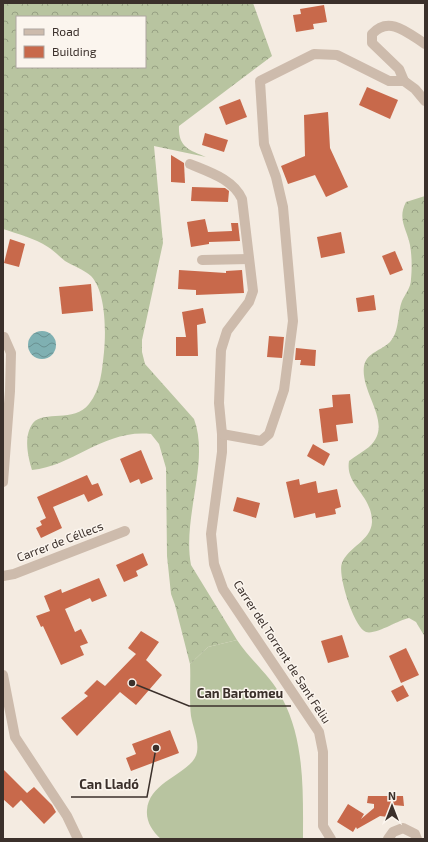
<svg xmlns="http://www.w3.org/2000/svg" width="428" height="842" font-family="'Exo 2',sans-serif">
  <style>
    .grass { fill: #b8c4a0 }
    .forest { fill: url(#forest-crowns); fill-rule: evenodd }
    .water { fill: url(#water-waves) }
    .building { fill: #c8694b }
    .lines { fill: none; stroke-linecap: round; stroke-linejoin: round }
    .minor { stroke: #cdbbac; stroke-width: 10 }
    .labels { text-anchor: middle; stroke-width: 3; stroke-linejoin: round; paint-order: stroke }
    .street-label { font-size: 12px; fill: #3b302b; stroke: #fbf5ee }
    .leader { fill: none; stroke: #3b302b; stroke-width: 1.5 }
    .callout-dot { fill: #3b302b; stroke: #fbf5ee; stroke-width: 1.5 }
    .callout-label { font-size: 13px; text-anchor: middle; font-weight: bold; fill: #3b302b; stroke: #fbf5ee; stroke-width: 3; stroke-linejoin: round; paint-order: stroke }
  </style>
  <defs>
    <pattern id="forest-crowns" width="20" height="18" patternUnits="userSpaceOnUse"><rect width="20" height="18" fill="#b8c4a0"/><path d="M2 6a3 3 0 1 1 6 0M12 15a3 3 0 1 1 6 0" fill="none" stroke="#97a083"/></pattern>
    <pattern id="water-waves" width="16" height="10" patternUnits="userSpaceOnUse"><rect width="16" height="10" fill="#7fb0b2"/><path d="M0 5q4-4 8 0t8 0" fill="none" stroke="#699091"/></pattern>
  </defs>
  <rect width="100%" height="100%" fill="#f4ebe1"/>
  <path class="grass" d="M 237,640 C 250,660 271,676 282,698 C 305,741 303,792 303,839 L 161,839 C 152,831 146,821 147,810 C 149,780 194,773 197,752 C 199,740 193,728 191,716 C 189,699 191,681 190,664 L 208,647 Z"/>
  <g class="forest">
    <path d="M 3,3 L 253,3 L 272,56 L 179,126 C 178,147 189,150 206,157 L 154,146 L 163,243 L 142,340 L 142,352 L 145,364 L 194,419 C 210,462 182,517 191,565 L 237,640 L 208,647 L 190,664 L 175,605 L 171,594 L 167,556 L 166,468 L 159,444 L 151,434 C 104,429 74,466 32,470 C 28,457 23,436 33,423 C 44,410 74,423 89,404 C 101,389 102,370 104,352 C 106,331 106,292 91,276 C 83,269 73,266 65,261 C 59,256 54,251 48,247 C 34,238 18,234 3,229 ZM 17,17 L 145,17 L 145,67 L 17,67 Z"/>
    <path d="M 425,196 L 425,637 L 416,622 L 409,618 C 398,620 376,635 366,632 C 354,628 337,574 342,563 C 348,547 371,541 372,522 C 372,494 345,486 349,461 C 355,456 363,452 369,447 C 395,424 360,394 364,366 C 367,352 381,351 390,342 C 400,331 397,314 402,301 C 405,294 411,288 411,279 C 412,269 412,256 410,245 C 407,229 397,219 406,202 Z"/>
  </g>
  <circle class="water" cx="42" cy="345" r="14"/>
  <g class="building">
    <polygon points="324,5 327,22 313,24 314,29 296,32 293,15 301,14 300,9"/>
    <polygon points="367,87 398,100 390,119 359,105"/>
    <polygon points="240,99 247,117 226,125 219,107"/>
    <polygon points="328,112 330,148 348,187 326,197 315,175 288,184 281,166 305,156 304,115"/>
    <polygon points="205,133 228,140 224,152 202,145"/>
    <polygon points="171,155 184,163 185,183 171,182"/>
    <polygon points="192,187 225,188 229,191 228,202 191,201"/>
    <polygon points="205,219 208,232 232,231 231,223 238,223 240,241 209,242 209,244 191,247 187,222"/>
    <polygon points="341,232 345,253 321,258 317,237"/>
    <polygon points="10,239 25,244 19,267 4,263"/>
    <polygon points="395,251 403,270 390,275 382,256"/>
    <polygon points="179,270 226,273 226,271 242,270 244,293 196,295 196,290 178,289"/>
    <polygon points="91,284 93,311 62,314 59,287"/>
    <polygon points="374,295 376,310 358,312 356,298"/>
    <polygon points="203,308 206,323 197,325 198,356 176,356 176,337 186,337 182,312"/>
    <polygon points="269,336 284,337 282,358 267,357"/>
    <polygon points="296,348 316,350 315,366 300,365 301,360 295,360"/>
    <polygon points="350,394 353,423 336,425 338,441 323,443 319,409 333,407 332,395"/>
    <polygon points="313,444 330,454 324,466 307,456"/>
    <polygon points="141,450 153,479 141,484 139,479 130,483 120,459"/>
    <polygon points="87,475 92,485 98,483 103,495 88,502 84,494 53,507 62,528 41,538 36,528 42,525 40,521 46,518 37,497"/>
    <polygon points="299,479 300,485 316,481 318,493 337,489 341,507 335,509 336,514 316,518 315,513 294,518 286,482"/>
    <polygon points="237,497 260,503 256,518 233,511"/>
    <polygon points="143,553 148,565 136,571 138,576 124,582 116,565"/>
    <polygon points="99,578 107,596 92,602 90,598 65,609 75,632 81,629 88,643 80,646 84,655 61,665 43,626 41,627 36,616 50,611 44,596 61,589 62,593"/>
    <polygon points="141,631 159,642 146,660 162,675 136,705 120,692 77,736 61,718 88,696 84,693 97,680 105,686 136,654 128,648"/>
    <polygon points="342,635 349,657 328,663 321,641"/>
    <polygon points="406,648 419,675 401,683 389,656"/>
    <polygon points="403,685 409,696 397,702 391,691"/>
    <polygon points="170,730 179,753 131,771 126,758 136,754 132,744"/>
    <polygon points="3,769 27,793 34,787 52,805 56,812 44,824 21,800 13,808 3,799"/>
    <polygon points="368,796 403,796 404,806 393,805 394,812 388,812 388,817 380,816 357,829 356,827 353,832 337,822 348,804 364,814 361,819 374,808 374,804 367,803"/>
  </g>
  <g class="lines">
    <g class="minor">
      <path d="M 404,81 L 399,69 L 372,43 L 372,34 C 389,15 408,33 425,44"/>
      <polyline points="404,81 415,89 425,101"/>
      <path d="M 190,164 C 209,172 233,179 242,199 L 253,291 L 249,302 L 227,331 L 221,350 L 219,403 L 222,434 L 222,452 L 211,534 L 214,564 L 223,589 L 319,732 L 323,752 L 323,826 L 331,839"/>
      <polyline points="202,260 249,259"/>
      <polyline points="222,434 261,441 269,434 284,390 293,321 283,207 276,177 264,144 260,81 314,54 337,55 389,81 404,81"/>
      <polyline points="3,482 10,391 11,353 4,337"/>
      <polyline points="3,576 14,574 125,531"/>
      <polyline points="3,675 15,737 67,816 78,839"/>
      <polyline points="388,839 393,832 403,828 415,834 417,839"/>
    </g>
  </g>
  <g class="labels">
    <g class="street-label">
      <text transform="translate(60 542) rotate(-21)" y="4">Carrer de Céllecs</text>
      <text transform="translate(282 652) rotate(57)" y="4">Carrer del Torrent de Sant Feliu</text>
    </g>
  </g>
  <path class="leader" d="M132 683L189 706H291M156 748L147 797H71"/>
  <g class="callout-dot">
    <circle cx="132" cy="683" r="4"/>
    <circle cx="156" cy="748" r="4"/>
  </g>
  <g class="callout-label">
    <text x="240" y="698">Can Bartomeu</text>
    <text x="109" y="789">Can Lladó</text>
  </g>
  <rect width="428" height="842" fill="none" stroke="#3b302b" stroke-width="8"/>
  <rect x="16" y="16" width="130" height="52" fill="#fbf5ee" stroke="#aea6a0"/>
  <rect x="24" y="29" width="20" height="6" fill="#cdbbac" stroke="#aea6a0"/>
  <text x="52" y="36" font-size="12" fill="#3b302b">Road</text>
  <rect x="24" y="46" width="20" height="12" fill="#c8694b" stroke="#aea6a0"/>
  <text x="52" y="56" font-size="12" fill="#3b302b">Building</text>
  <g transform="translate(392 806)" stroke="#fbf5ee" stroke-width="3" paint-order="stroke">
  <path d="M0-3L7 15L0 10L-7 15Z" fill="#3b302b"/>
  <text y="-6" font-size="11" font-weight="bold" text-anchor="middle" fill="#3b302b">N</text>
  </g>
</svg>
